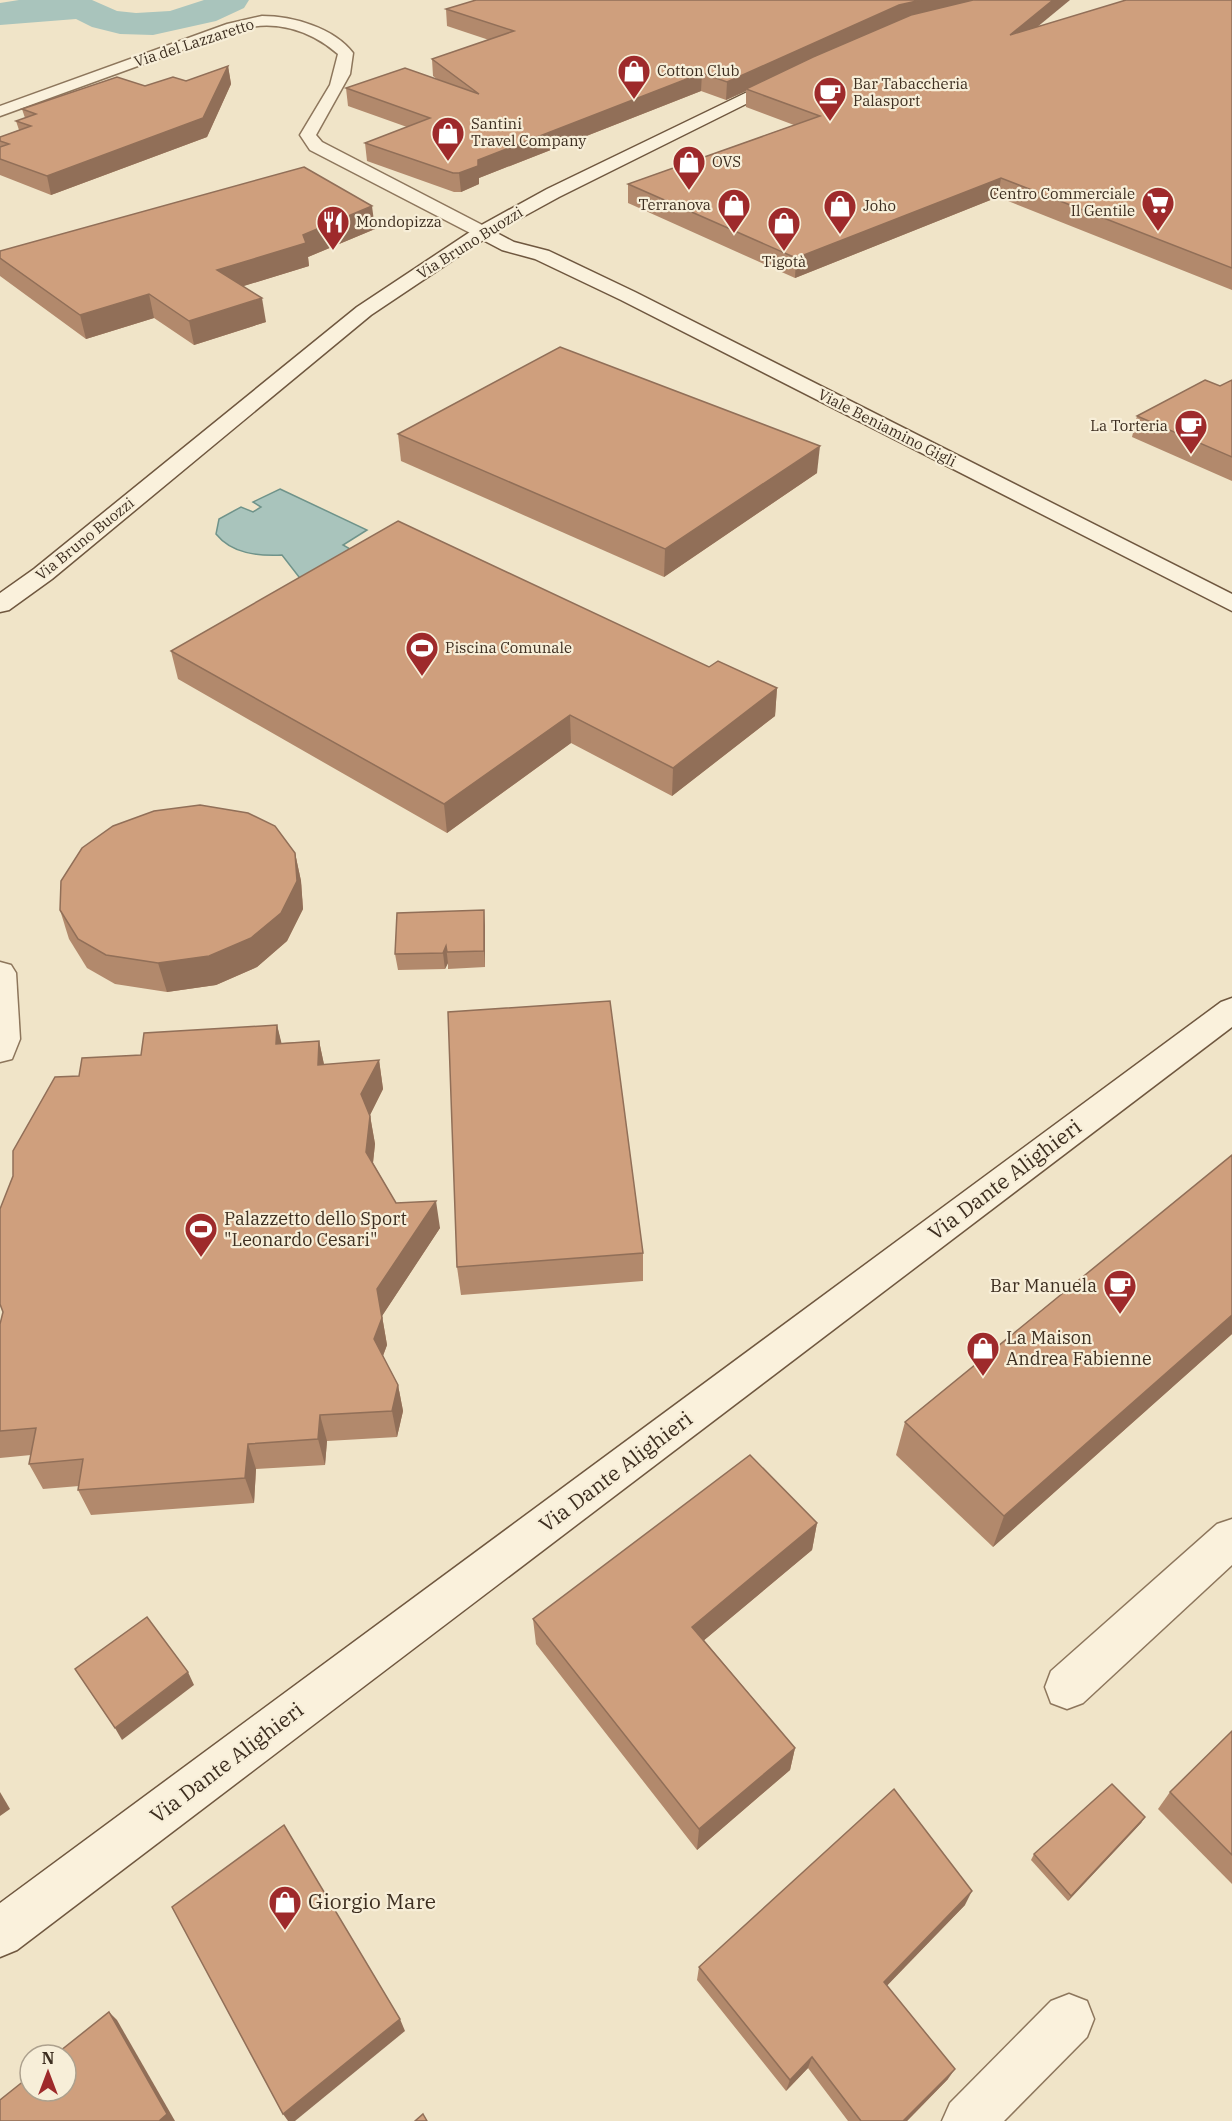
<svg xmlns="http://www.w3.org/2000/svg" width="1232" height="2121" font-family="'IBM Plex Serif',serif">
  <style>
    .water { fill: #a9c4bc; stroke: #6f938a; stroke-width: 1.5 }
    .lines { fill: none; stroke-linecap: round; stroke-linejoin: round }
    .river { fill: #a9c4bc; fill-rule: evenodd }
    .street-casing { stroke: #8d765c; stroke-width: 3 }
    .secondary-casing { stroke: #6f573f; stroke-width: 3 }
    .street { fill: #faf1dc; fill-rule: evenodd }
    .secondary { fill: #faf1dc; fill-rule: evenodd }
    .wall { fill: #b2896c }
    .shaded-wall { fill: #916f58 }
    .building { fill: #cf9f7d; stroke: #916f58; stroke-width: 1.5 }
    .labels { text-anchor: middle; stroke-width: 4.5; stroke-linejoin: round; paint-order: stroke }
    .far-street-label { font-size: 15px; fill: #3d2e20; stroke: #f7eed8 }
    .far-poi-label { font-size: 15px; fill: #3d2e20; stroke: #f7eed8; text-anchor: start }
    .poi-label { font-size: 18px; fill: #3d2e20; stroke: #f7eed8; text-anchor: start }
    .near-street-label { font-size: 21px; fill: #3d2e20; stroke: #f7eed8 }
    .near-poi-label { font-size: 21px; fill: #3d2e20; stroke: #f7eed8; text-anchor: start }
  </style>
  <rect width="100%" height="100%" fill="#f0e4c8"/>
  <path class="water" d="M 280,489 L 367,530 L 343,545 L 357,553 L 306,586 L 282,555 C 258,556 232,554 216,534 L 219,519 L 241,507 L 253,512 L 261,507 L 253,502 Z"/>
  <g class="lines">
    <polygon class="river" points="19,0 92,0 117,11 136,13 170,11 204,0 249,0 244,8 216,21 153,35 120,34 92,27 76,19 0,25 0,3"/>
    <defs>
      <g id="street">
        <path d="M 262,16 C 293,16 334,28 353,53 L 350,74 L 316,135 L 322,142 L 488,228 L 491,232 L 488,236 L 476,236 L 310,150 L 300,135 L 330,85 L 338,54 C 309,29 274,19 237,30 L 0,116 L 0,106 L 227,24 Z"/>
        <polygon points="0,962 11,965 16,973 20,1039 12,1059 0,1062"/>
        <polygon points="1232,1519 1232,1565 1083,1703 1067,1709 1051,1703 1045,1687 1051,1671 1217,1524"/>
        <polygon points="1069,1994 1087,2001 1094,2019 1087,2037 1004,2121 942,2121 950,2103 1051,2001"/>
      </g>
      <g id="secondary">
        <polygon points="787,73 795,78 792,81 559,197 495,232 514,242 549,251 635,292 1232,594 1232,611 621,300 535,259 502,250 483,240 371,315 52,579 9,610 0,612 0,593 34,569 357,307 476,228 547,189"/>
        <polygon points="1232,998 1232,1027 17,1950 0,1957 0,1903 1221,1002"/>
      </g>
    </defs>
    <use href="#street" class="street-casing"/>
    <use href="#secondary" class="secondary-casing"/>
    <use href="#street" class="street"/>
    <use href="#secondary" class="secondary"/>
  </g>
  <g class="wall">
    <polygon points="1232,0 1232,290 998,197 795,278 628,203 628,184 794,125 746,107 746,91 726,100 701,91 479,178 479,184 461,192 454,192 367,161 365,143 407,127 348,106 346,88 438,80 433,76 432,59 489,40 447,26 446,9 1038,26"/>
    <polygon points="228,66 231,84 207,137 51,195 0,175 0,137 19,130 16,121 25,118 22,109 145,86 186,81"/>
    <polygon points="375,229 308,257 309,266 243,286 266,322 194,345 154,318 86,339 0,276 0,251"/>
    <polygon points="1232,380 1232,481 1132,437 1137,416 1220,386"/>
    <polygon points="398,434 817,473 664,577 401,461"/>
    <polygon points="171,651 709,667 777,688 775,716 672,796 571,743 447,833 178,679"/>
    <polygon points="295,853 301,881 303,909 287,941 257,967 216,985 167,992 115,984 87,968 69,939 60,910"/>
    <polygon points="485,926 485,967 448,969 448,963 445,969 398,970 395,954"/>
    <polygon points="277,1025 281,1043 319,1041 324,1065 379,1060 383,1089 370,1115 375,1144 373,1163 396,1203 440,1228 382,1316 387,1345 383,1356 398,1385 403,1411 397,1437 327,1441 325,1465 256,1469 254,1503 91,1515 78,1490 79,1486 43,1489 29,1464 31,1455 0,1458 0,1324 79,1076 141,1055"/>
    <polygon points="1232,1155 1232,1334 993,1547 896,1455 905,1422"/>
    <polygon points="643,1253 643,1281 461,1295 457,1267"/>
    <polygon points="817,1523 812,1550 704,1640 795,1748 790,1770 697,1850 536,1644 533,1619"/>
    <polygon points="1232,1731 1232,1884 1158,1809 1170,1792"/>
    <polygon points="1145,1817 1141,1823 1068,1901 1031,1860 1034,1854"/>
    <polygon points="965,1905 887,1985 948,2079 907,2121 848,2121 808,2068 786,2091 697,1980 699,1967"/>
  </g>
  <g class="shaded-wall">
    <polygon points="921,0 983,0 746,89 746,91 726,100 727,82 899,5"/>
    <polygon points="1053,0 1070,0 1007,52 1010,35"/>
    <polygon points="228,66 231,84 207,137 51,195 47,176"/>
    <polygon points="702,73 701,91 479,178 479,184 461,192 459,173 478,160"/>
    <polygon points="1001,178 998,197 795,278 796,258"/>
    <polygon points="372,206 375,229 308,257 309,266 221,293 217,270"/>
    <polygon points="149,294 154,318 86,339 80,315"/>
    <polygon points="262,298 266,322 194,345 189,321"/>
    <polygon points="820,446 817,473 664,577 665,549"/>
    <polygon points="777,688 775,716 672,796 673,768"/>
    <polygon points="570,715 571,743 447,833 444,804"/>
    <polygon points="295,853 301,881 303,909 287,941 257,967 216,985 167,992 158,963"/>
    <polygon points="484,910 485,926 485,967 484,951"/>
    <polygon points="446,946 448,963 445,969 443,953"/>
    <polygon points="277,1025 284,1053 276,1044"/>
    <polygon points="319,1041 325,1069 318,1065"/>
    <polygon points="379,1060 383,1089 366,1123 361,1094"/>
    <polygon points="370,1116 375,1144 371,1180 366,1152"/>
    <polygon points="436,1201 440,1228 382,1316 387,1345 379,1366 374,1339 377,1289"/>
    <polygon points="1232,1315 1232,1334 993,1547 1004,1516"/>
    <polygon points="398,1385 403,1411 397,1437 392,1411"/>
    <polygon points="320,1415 327,1441 325,1465 318,1439"/>
    <polygon points="248,1444 256,1469 254,1503 245,1478"/>
    <polygon points="817,1523 812,1550 690,1652 692,1627"/>
    <polygon points="188,1672 194,1685 122,1740 115,1728"/>
    <polygon points="795,1748 790,1770 697,1850 699,1829"/>
    <polygon points="0,1792 10,1809 0,1816"/>
    <polygon points="1145,1817 1141,1823 1068,1901 1071,1896"/>
    <polygon points="972,1891 965,1905 879,1994 884,1982"/>
    <polygon points="109,2012 117,2020 175,2121 159,2121"/>
    <polygon points="400,2019 405,2031 295,2121 288,2121 283,2114"/>
    <polygon points="812,2057 808,2068 786,2091 790,2080"/>
    <polygon points="955,2069 948,2079 907,2121 903,2121"/>
  </g>
  <g class="building">
    <polygon points="476,0 921,0 899,5 727,82 702,73 478,160 478,166 459,173 453,173 365,143 430,118 346,88 405,68 479,94 432,59 514,31 446,9"/>
    <polygon points="973,0 1053,0 1010,35 1126,0 1232,0 1232,268 1001,178 796,258 628,184 820,116 746,89 813,57 911,15"/>
    <polygon points="228,66 203,118 47,176 0,159 0,147 9,144 0,141 0,137 31,126 16,121 36,114 22,109 117,77 145,86 173,77 186,81"/>
    <polygon points="304,167 372,206 303,235 306,243 217,270 262,298 189,321 149,294 80,315 0,258 0,251"/>
    <polygon points="560,347 820,446 665,549 398,434"/>
    <polygon points="1205,380 1220,386 1232,380 1232,457 1137,416"/>
    <polygon points="398,521 709,667 718,661 777,688 673,768 570,715 444,804 171,651"/>
    <polygon points="200,805 248,813 275,826 295,853 297,881 281,913 251,938 209,956 158,963 106,955 78,939 60,910 61,881 82,848 113,826 154,811"/>
    <polygon points="484,910 484,951 447,952 446,946 443,953 395,954 397,913"/>
    <polygon points="610,1001 643,1253 457,1267 448,1012"/>
    <polygon points="277,1025 276,1044 319,1041 318,1065 379,1060 361,1094 370,1116 366,1152 396,1203 436,1201 377,1289 382,1318 374,1339 398,1385 392,1411 320,1415 318,1439 248,1444 245,1478 78,1490 83,1459 29,1464 36,1428 0,1431 0,1324 3,1312 0,1304 0,1209 13,1176 13,1151 55,1077 79,1076 82,1058 141,1055 144,1033"/>
    <polygon points="1232,1155 1232,1315 1004,1516 905,1422"/>
    <polygon points="750,1455 817,1523 692,1627 795,1748 699,1829 533,1619"/>
    <polygon points="147,1617 188,1672 115,1728 75,1669"/>
    <polygon points="1232,1731 1232,1855 1170,1792"/>
    <polygon points="1112,1784 1145,1817 1071,1896 1034,1854"/>
    <polygon points="894,1789 972,1891 884,1982 955,2069 903,2121 861,2121 812,2057 790,2080 699,1967"/>
    <polygon points="284,1825 400,2019 283,2114 172,1907"/>
    <polygon points="109,2012 167,2114 159,2121 0,2121 0,2100 30,2076 30,2091 66,2091 66,2055 55,2055"/>
    <polygon points="423,2114 427,2121 415,2121"/>
  </g>
  <defs>
    <symbol id="shop-pin" viewBox="-11 -11 22 30"><path d="M0 17L-7.5 6A9.5 9.5 0 1 1 7.5 6Z" fill="#9e2a2b" stroke="#f7eed8"/><path d="M-5-2.5h2.3a2.7 3.5 0 0 1 5.4 0H5L5.5 6h-11ZM-1.5-2.5h3a1.5 2.3 0 0 0-3 0Z" fill="#fff"/></symbol>
    <symbol id="cafe-pin" viewBox="-11 -11 22 30"><path d="M0 17L-7.5 6A9.5 9.5 0 1 1 7.5 6Z" fill="#9e2a2b" stroke="#f7eed8"/><path d="M-5.5-4.5H6V0H3Q3 3.5 0 3.5H-2.5Q-5.5 3.5-5.5 0ZM3-3.2v2h1.7v-2ZM-6 4.5H4V6H-6Z" fill="#fff"/></symbol>
    <symbol id="supermarket-pin" viewBox="-11 -11 22 30"><path d="M0 17L-7.5 6A9.5 9.5 0 1 1 7.5 6Z" fill="#9e2a2b" stroke="#f7eed8"/><path d="M-6-5.5h2.5l.6 2H6L4.5 2H-2.5L-4.4-4H-6ZM-1.5 3.2a1.3 1.3 0 1 0 .1 0ZM3 3.2a1.3 1.3 0 1 0 .1 0Z" fill="#fff"/></symbol>
    <symbol id="restaurant-pin" viewBox="-11 -11 22 30"><path d="M0 17L-7.5 6A9.5 9.5 0 1 1 7.5 6Z" fill="#9e2a2b" stroke="#f7eed8"/><path d="M-5-6h1v4h1v-4h1v4h1v-4h1v5L-1.5 .5V6h-2V.5L-5-1ZM5-6V6H3V1.5H1.5Q1.5-4 5-6Z" fill="#fff"/></symbol>
    <symbol id="stadium-pin" viewBox="-11 -11 22 30"><path d="M0 17L-7.5 6A9.5 9.5 0 1 1 7.5 6Z" fill="#9e2a2b" stroke="#f7eed8"/><path d="M0-5a6.5 5 0 1 0 0 10a6.5 5 0 1 0 0-10ZM-3.5-1.8h7v3.6h-7Z" fill="#fff"/></symbol>
  </defs>
  <g fill-rule="evenodd">
    <use href="#shop-pin" x="615" y="52" width="38" height="52"/>
    <use href="#cafe-pin" x="811" y="74" width="38" height="52"/>
    <use href="#shop-pin" x="429" y="114" width="38" height="52"/>
    <use href="#shop-pin" x="670" y="143" width="38" height="52"/>
    <use href="#supermarket-pin" x="1139" y="184" width="38" height="52"/>
    <use href="#shop-pin" x="715" y="186" width="38" height="52"/>
    <use href="#shop-pin" x="821" y="187" width="38" height="52"/>
    <use href="#restaurant-pin" x="314" y="203" width="38" height="52"/>
    <use href="#shop-pin" x="765" y="204" width="38" height="52"/>
    <use href="#cafe-pin" x="1172" y="407" width="38" height="52"/>
    <use href="#stadium-pin" x="403" y="629" width="38" height="52"/>
    <use href="#stadium-pin" x="182" y="1210" width="38" height="52"/>
    <use href="#cafe-pin" x="1101" y="1267" width="38" height="52"/>
    <use href="#shop-pin" x="964" y="1329" width="38" height="52"/>
    <use href="#shop-pin" x="266" y="1883" width="38" height="52"/>
  </g>
  <g class="labels">
    <g class="far-street-label">
      <text transform="translate(194 43) rotate(-18)" y="5">Via del Lazzaretto</text>
      <text transform="translate(470 243) rotate(-32)" y="5">Via Bruno Buozzi</text>
      <text transform="translate(887 428) rotate(27)" y="5">Viale Beniamino Gigli</text>
      <text transform="translate(85 539) rotate(-39)" y="5">Via Bruno Buozzi</text>
    </g>
    <g class="far-poi-label">
      <text x="657" y="76">Cotton Club</text>
      <text x="853" y="89">Bar Tabaccheria<tspan x="853" dy="17">Palasport</tspan></text>
      <text x="471" y="129">Santini<tspan x="471" dy="17">Travel Company</tspan></text>
      <text x="712" y="167">OVS</text>
      <text x="1135" y="199" text-anchor="end">Centro Commerciale<tspan x="1135" dy="17">Il Gentile</tspan></text>
      <text x="711" y="210" text-anchor="end">Terranova</text>
      <text x="863" y="211">Joho</text>
      <text x="356" y="227">Mondopizza</text>
      <text x="784" y="267" text-anchor="middle">Tigotà</text>
      <text x="1168" y="431" text-anchor="end">La Torteria</text>
      <text x="445" y="653">Piscina Comunale</text>
    </g>
    <g class="poi-label">
      <text x="224" y="1225">Palazzetto dello Sport<tspan x="224" dy="21">"Leonardo Cesari"</tspan></text>
      <text x="1097" y="1292" text-anchor="end">Bar Manuela</text>
      <text x="1006" y="1344">La Maison<tspan x="1006" dy="21">Andrea Fabienne</tspan></text>
    </g>
    <g class="near-street-label">
      <text transform="translate(1005 1180) rotate(-37)" y="7">Via Dante Alighieri</text>
      <text transform="translate(616 1472) rotate(-37)" y="7">Via Dante Alighieri</text>
      <text transform="translate(227 1763) rotate(-37)" y="7">Via Dante Alighieri</text>
    </g>
    <g class="near-poi-label">
      <text x="308" y="1909">Giorgio Mare</text>
    </g>
  </g>
  <g transform="translate(48 2073)"><circle r="28" fill="#f7eed8" stroke="#ada18e" stroke-width="1.5"/>
  <path d="M0-4.5L10 22L0 15L-10 22Z" fill="#9e2a2b"/>
  <text y="-9" font-size="16" font-weight="bold" text-anchor="middle" fill="#3d2e20">N</text>
  </g>
</svg>
